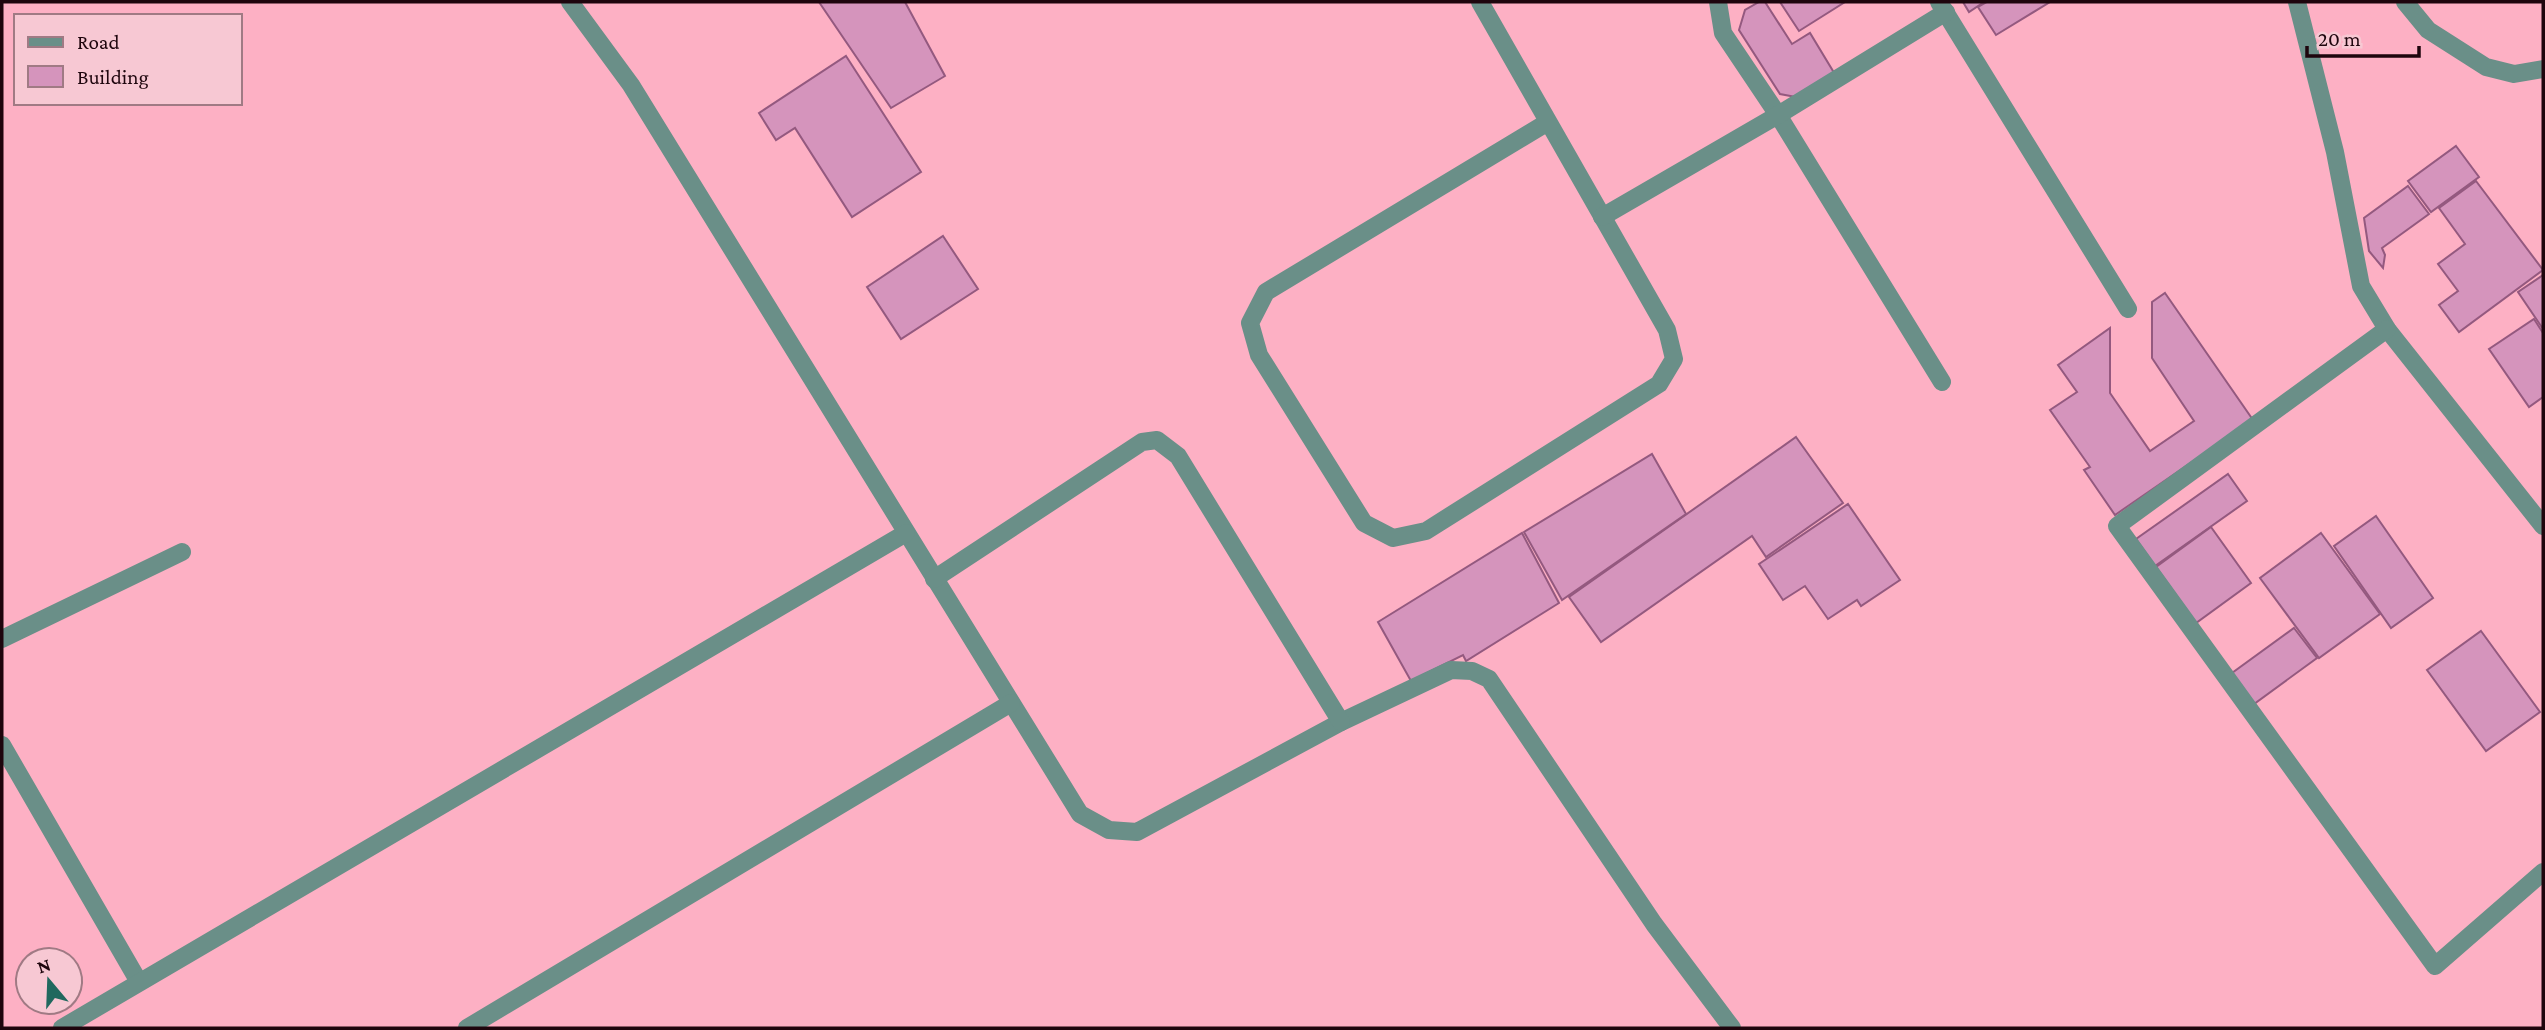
<svg xmlns="http://www.w3.org/2000/svg" width="2545" height="1030" font-family="'Crimson Pro',serif">
  <style>
    .building { fill: #d594bc; stroke: #94597f; stroke-width: 2 }
    .lines { fill: none; stroke-linecap: round; stroke-linejoin: round }
    .street { stroke: #6a8f88; stroke-width: 18 }
  </style>
  <rect width="100%" height="100%" fill="#fdb0c4"/>
  <g class="building">
    <polygon points="819,2 905,2 945,76 891,108"/>
    <polygon points="1759,2 1765,2 1792,44 1810,33 1836,76 1801,98 1780,94 1739,30 1745,10"/>
    <polygon points="1780,2 1845,2 1799,31"/>
    <polygon points="1963,2 1984,2 1969,12"/>
    <polygon points="1987,2 2050,2 1996,35 1978,7"/>
    <polygon points="846,56 921,172 852,217 795,128 776,140 759,113"/>
    <polygon points="2456,146 2479,177 2431,212 2408,181"/>
    <polygon points="2476,181 2543,270 2459,332 2439,305 2458,291 2438,264 2465,244 2439,208"/>
    <polygon points="2408,186 2429,214 2382,248 2385,255 2383,268 2369,251 2364,218"/>
    <polygon points="943,236 978,289 901,339 867,287"/>
    <polygon points="2543,275 2543,329 2518,292"/>
    <polygon points="2165,293 2253,420 2115,515 2084,470 2090,467 2050,410 2077,392 2058,365 2110,328 2110,393 2150,451 2194,421 2152,358 2152,302"/>
    <polygon points="2534,319 2543,333 2543,397 2529,407 2489,349"/>
    <polygon points="1796,437 1843,503 1766,557 1752,536 1601,642 1569,597"/>
    <polygon points="1652,454 1686,514 1562,600 1524,532"/>
    <polygon points="2228,474 2247,501 2155,566 2136,539"/>
    <polygon points="1848,504 1900,580 1861,606 1857,600 1828,619 1805,586 1783,600 1759,564"/>
    <polygon points="2376,516 2433,598 2391,628 2334,546"/>
    <polygon points="2211,527 2251,583 2196,623 2156,567"/>
    <polygon points="1522,533 1559,603 1466,661 1463,655 1411,681 1378,622"/>
    <polygon points="2321,533 2380,614 2319,658 2260,578"/>
    <polygon points="2294,628 2317,658 2254,704 2232,673"/>
    <polygon points="2481,631 2540,712 2486,751 2427,670"/>
  </g>
  <g class="lines">
    <g class="street">
      <polyline points="570,2 631,85 1080,814 1109,830 1137,832 1341,722 1451,670 1472,671 1489,679 1654,924 1732,1028"/>
      <polyline points="1480,2 1667,330 1674,359 1659,384 1426,531 1393,538 1364,523 1259,355 1250,323 1266,292 1548,122"/>
      <polyline points="1718,2 1723,33 1778,115 1942,382"/>
      <polyline points="1939,2 2128,309"/>
      <polyline points="2297,2 2335,152 2361,286 2387,329 2543,526"/>
      <polyline points="2405,2 2428,30 2486,67 2514,74 2543,69"/>
      <polyline points="1602,217 1778,115 1946,12"/>
      <polyline points="2387,329 2117,526 2435,966 2543,872"/>
      <polyline points="934,579 1142,442 1157,440 1178,456 1341,722"/>
      <polyline points="2,639 182,552"/>
      <polyline points="2,745 139,982"/>
      <polyline points="62,1028 906,533"/>
      <polyline points="467,1028 1011,703"/>
    </g>
  </g>
  <rect width="2545" height="1030" fill="none" stroke="#1e050d" stroke-width="7"/>
  <rect x="14" y="14" width="228" height="91" fill="#f7c8d3" stroke="#a07a84" stroke-width="2"/>
  <rect x="28" y="37" width="35" height="10" fill="#6a8f88" stroke="#a07a84" stroke-width="2"/>
  <text x="77" y="49" font-size="21" fill="#1e050d">Road</text>
  <rect x="28" y="66" width="35" height="21" fill="#d594bc" stroke="#a07a84" stroke-width="2"/>
  <text x="77" y="84" font-size="21" fill="#1e050d">Building</text>
  <g transform="translate(49 981) rotate(341)"><circle r="33" fill="#f7c8d3" stroke="#a07a84" stroke-width="2"/>
  <path d="M0-5L12 26L0 18L-12 26Z" fill="#20685e"/>
  <text y="-10" font-size="19" font-weight="bold" text-anchor="middle" fill="#1e050d">N</text>
  </g>
  <path d="M2307 46v10h112v-10" fill="none" stroke="#1e050d" stroke-width="3.5"/>
  <text x="2318" y="46" font-size="21" fill="#1e050d" stroke="#f7c8d3" stroke-width="5" paint-order="stroke">20 m</text>
</svg>
